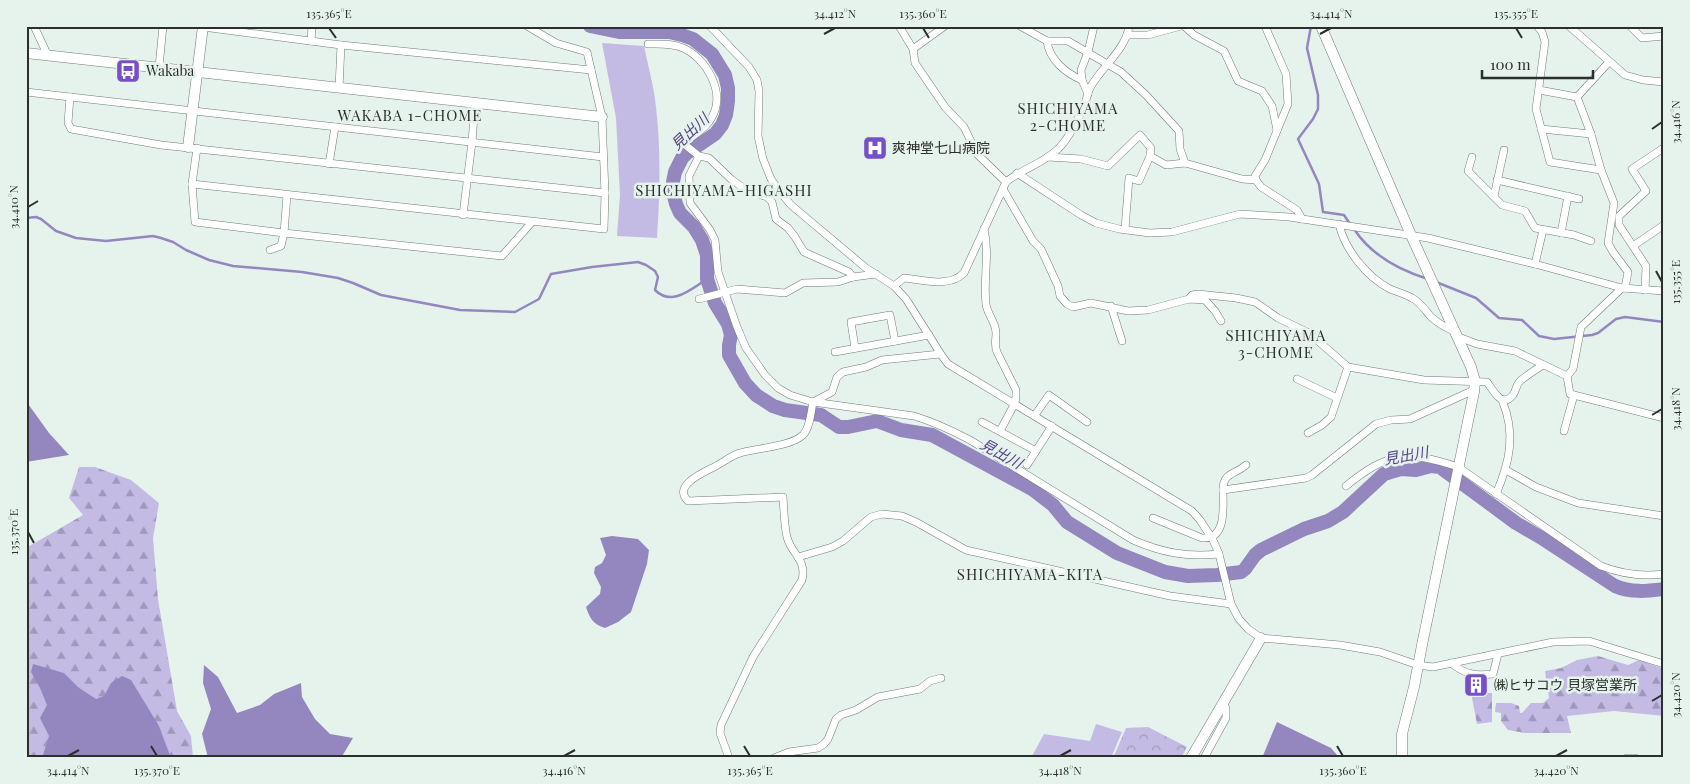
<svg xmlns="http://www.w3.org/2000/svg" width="1690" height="784" font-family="'Playfair Display','Noto Sans JP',serif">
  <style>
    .grass { fill: #c4bbe5 }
    .forest { fill: url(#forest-firs) }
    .park { fill: url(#park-crowns) }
    .water { fill: #9487bf }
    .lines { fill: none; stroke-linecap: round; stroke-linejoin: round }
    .stream { stroke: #9487bf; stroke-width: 2.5 }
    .river { stroke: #9487bf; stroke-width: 14 }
    .street-casing { stroke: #707b76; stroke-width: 8 }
    .secondary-casing { stroke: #707b76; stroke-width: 11 }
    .street { stroke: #fff; stroke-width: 7 }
    .secondary { stroke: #fff; stroke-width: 10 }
    .ticks { fill: none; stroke: #2b2f2d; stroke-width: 2 }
    .labels { text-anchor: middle; stroke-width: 5; stroke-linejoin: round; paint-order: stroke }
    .poi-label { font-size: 14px; fill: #2b2f2d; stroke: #e6f3ed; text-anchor: start }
    .neighbourhood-label { font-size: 15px; letter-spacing: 1px; fill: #2b2f2d; stroke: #e6f3ed }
    .water-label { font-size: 15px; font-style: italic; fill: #574389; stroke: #e6f3ed }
    .neatline { fill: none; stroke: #2b2f2d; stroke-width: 2 }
    .ticks-label { font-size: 12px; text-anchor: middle; fill: #2b2f2d }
  </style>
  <defs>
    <pattern id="forest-firs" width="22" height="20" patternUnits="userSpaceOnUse" patternTransform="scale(1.25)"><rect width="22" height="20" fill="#c4bbe5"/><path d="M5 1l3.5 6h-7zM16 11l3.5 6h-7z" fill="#9f98ba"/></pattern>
    <pattern id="park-crowns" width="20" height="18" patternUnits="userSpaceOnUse" patternTransform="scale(1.25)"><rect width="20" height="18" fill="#c4bbe5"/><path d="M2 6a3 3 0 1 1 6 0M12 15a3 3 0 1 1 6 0" fill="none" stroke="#9f98ba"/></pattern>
  </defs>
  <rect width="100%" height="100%" fill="#e6f3ed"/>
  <g class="grass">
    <path d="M 602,43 L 644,46 C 648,66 654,86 656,107 C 661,150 660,194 657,238 L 617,236 L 620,195 L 616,118 Z"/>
    <polygon points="1096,724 1122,732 1111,758 1031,758 1044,734 1090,741"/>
  </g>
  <g class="forest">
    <polygon points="79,467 95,467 131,480 159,503 153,538 158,599 177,711 191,736 193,758 26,758 26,548 83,515 69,498"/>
    <polygon points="1598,656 1628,665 1639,660 1664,669 1664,716 1614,711 1567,716 1571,733 1525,733 1508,730 1501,721 1501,713 1495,712 1496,703 1511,703 1519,706 1520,713 1522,713 1531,703 1543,703 1549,698 1545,671 1561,668 1577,660"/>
    <polygon points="1487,692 1488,693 1492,693 1492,722 1477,724 1471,693"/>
  </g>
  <polygon class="park" points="1148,727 1187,747 1181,758 1113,758 1126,728"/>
  <g class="water">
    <polygon points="26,401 49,433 69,455 26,462"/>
    <path d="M 612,536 L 638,539 L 649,550 L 647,564 L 631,612 L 618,622 L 605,628 C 593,624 590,619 586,607 L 600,594 L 601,587 L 594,573 L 595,567 L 602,563 L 606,555 L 600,538 Z"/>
    <polygon points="33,664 64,673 78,687 96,699 104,696 111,683 122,676 131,680 159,726 171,758 42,758 49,736 40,718 47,705 40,688 31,672"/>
    <polygon points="204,665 218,677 237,713 260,705 274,694 301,683 302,697 315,719 330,734 353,738 341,758 208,758 202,734 211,709 203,683"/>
    <polygon points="1277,722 1331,748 1337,755 1334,758 1262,758"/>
  </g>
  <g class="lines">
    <g class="stream">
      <polyline points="1311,26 1307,48 1318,95 1318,109 1313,119 1298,139 1319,184 1323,212 1344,215 1350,224"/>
      <path d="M 26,218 L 36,217 L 41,219 L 56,231 L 76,238 L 106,241 L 153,236 L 161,238 L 173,242 L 186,250 L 209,260 L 233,266 L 302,272 L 338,278 L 353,283 L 381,295 L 460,310 L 515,312 L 539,299 L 551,274 L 592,267 L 638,262 L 646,265 L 655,271 L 658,277 L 655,290 C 672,307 691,289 707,279"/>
      <path d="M 1354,229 C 1371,255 1399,270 1428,279"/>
      <polyline points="1436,282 1476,298 1499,318 1522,320 1539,336 1554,339 1592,335 1598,333 1616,319 1625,317 1664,322"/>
    </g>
    <path class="river" d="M 590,26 L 619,32 L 669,32 L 682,35 L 693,39 L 712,54 L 725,75 L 728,88 L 728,101 L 726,115 L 722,125 L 715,134 L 687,153 L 682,158 L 675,172 L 673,182 L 673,192 L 676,204 L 680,213 L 694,227 L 702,240 L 707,255 L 707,279 L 715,303 L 728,324 L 731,335 L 729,345 L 729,355 L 745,383 L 756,395 L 773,406 L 785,410 L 821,415 L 839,427 L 848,427 L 877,421 L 901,430 L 932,435 L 1032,489 L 1053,505 L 1067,522 L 1117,553 L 1165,572 L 1188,576 L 1217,575 L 1241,572 L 1245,569 L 1255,555 L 1261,550 L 1304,529 L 1328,521 L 1343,512 L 1384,474 L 1401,469 L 1416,470 L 1431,466 L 1440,467 L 1516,523 L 1540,537 L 1615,586 C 1631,593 1647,591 1664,589"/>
    <defs>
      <g id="street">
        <polyline points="34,26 48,56"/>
        <polyline points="710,26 749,67 757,80 759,91 758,136 763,159 771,179 780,192 791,205 866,268 894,286 906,299 942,356 948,364 1192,511 1200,520 1213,540 1219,554 1231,604 1239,619 1248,629 1261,638 1340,645 1380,652 1418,665 1433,667 1553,642 1589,641 1664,664"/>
        <polyline points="899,26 913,49 915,63 945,107 964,127 977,154 1006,182"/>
        <polyline points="1020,26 1047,41 1068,41 1121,72 1146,95 1179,131 1180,149 1185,163"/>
        <polyline points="1184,26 1194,35 1224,51 1238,81 1262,91 1272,106 1277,130"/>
        <polyline points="1265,26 1286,74 1288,104 1265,160 1255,176 1256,180 1261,187 1297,210 1302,219"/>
        <polyline points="1537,26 1542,32 1545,42 1536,109 1550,162 1601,170"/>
        <polyline points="1569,26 1625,75 1643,80 1664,82"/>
        <polyline points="1630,26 1642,38 1664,36"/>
        <polyline points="203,27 341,45 591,70"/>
        <polyline points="1127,35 1148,35 1181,26"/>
        <polyline points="311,41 312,26"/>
        <path d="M 1047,41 C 1049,59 1065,73 1082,80"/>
        <path d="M 648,44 C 659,44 672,43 683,48 C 706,58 726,92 712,117 C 707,128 693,135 684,144 L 699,156 L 709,158 L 732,180 L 745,189 L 767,197 L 772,202 L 776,219 L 788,228 L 795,237 L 804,252 L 849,272 L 853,277"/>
        <polyline points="913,49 945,26"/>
        <polyline points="159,67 163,26"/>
        <polyline points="339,88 341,45"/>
        <polyline points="1539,90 1577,97 1609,62"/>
        <polyline points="26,92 603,157"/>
        <polyline points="1088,94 1082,80 1081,70 1088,52 1094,26"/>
        <polyline points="70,97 68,123 71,129 161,145 605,193"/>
        <polyline points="1577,97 1591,134 1601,170 1614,203 1608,243 1613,252 1628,272 1625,288"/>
        <polyline points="1541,129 1591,134"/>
        <polyline points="197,148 192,184 195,222 284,233 502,256 532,222"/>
        <path d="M 699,156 L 689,176 L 690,203 L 710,230 L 715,240 L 718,272 L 737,327 L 746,348 L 765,375 L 778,388 L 790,395 L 813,402 L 914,416 C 934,422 951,430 970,440 L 1133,540 C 1163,553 1186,557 1219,554"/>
        <polyline points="1048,157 1081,159 1108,166 1140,135 1151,148 1150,156"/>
        <polyline points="1472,157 1468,171 1502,205 1525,211 1535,228 1574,235 1591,241"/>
        <polyline points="329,164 335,127"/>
        <polyline points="1017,173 1081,215 1096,223 1119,229 1150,233 1172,232 1240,214 1289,217 1428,238 1535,264 1622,288 1664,291"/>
        <polyline points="1497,180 1579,199"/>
        <polyline points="192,184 604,229 605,193 602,117 587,52 556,43 527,26"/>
        <polyline points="1003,189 1033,241 1041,249 1058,286 1060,296 1067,304 1073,307 1091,303 1128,311 1148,310 1189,299 1205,300 1215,311 1221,321"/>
        <polyline points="1494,196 1504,150"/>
        <polyline points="463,215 472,142 475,103"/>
        <path d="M 1339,224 C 1345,250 1367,277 1390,289 C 1397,292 1405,294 1412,298 C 1420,302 1425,310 1431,317 C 1438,323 1446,328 1454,331"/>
        <path d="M 984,229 C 990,254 983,279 986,304 C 987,314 996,322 996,333 C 996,341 994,345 997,352 L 1016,390 L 1016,396 L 1015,403 L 1000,431"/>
        <polyline points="1125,229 1129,178 1139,181 1150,156 1166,165 1185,163 1242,179 1256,180"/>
        <polyline points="1561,233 1568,196"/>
        <polyline points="1633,246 1664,225"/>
        <polyline points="270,250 281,246 284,233 287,195"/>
        <polyline points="1535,264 1543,230"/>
        <path d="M 894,286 L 904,278 C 923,280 949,288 964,273 L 1006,182 C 1022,169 1044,163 1058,149 C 1068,140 1080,116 1085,103 C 1087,98 1088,92 1090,88 C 1101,67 1126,50 1129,26"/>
        <polyline points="1622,288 1581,327 1573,369 1567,376 1570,394 1664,418"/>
        <polyline points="1645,290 1646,266 1619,225 1619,216 1646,191 1632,169 1662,149 1664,151"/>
        <polyline points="699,299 737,289 785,293 803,283 838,282 853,277 876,274"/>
        <path d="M 1189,299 L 1192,295 L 1198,294 L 1236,298 L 1255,302 L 1278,318 L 1309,333 L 1348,367 L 1424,380 L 1487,382 C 1493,390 1502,409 1513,395 C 1516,391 1516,385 1520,381 C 1527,375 1535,370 1543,365"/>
        <polyline points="1111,306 1122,341"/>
        <polyline points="1456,336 1477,344 1515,351 1567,376"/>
        <polyline points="855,348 851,322 890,315 895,341"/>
        <polyline points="835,352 929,335"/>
        <polyline points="1297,379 1337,398"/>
        <polyline points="1035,415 1049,395 1087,422"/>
        <polyline points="982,422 1036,451"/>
        <polyline points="1564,431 1574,395"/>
        <polyline points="1308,433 1322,425 1331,417 1348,367"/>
        <polyline points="1027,465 1052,426"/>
        <polyline points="1506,470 1536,487 1578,503 1664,516"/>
        <path d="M 1346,486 C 1388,452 1407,450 1458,467 L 1601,566 C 1622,574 1642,577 1664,574"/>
        <path d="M 1223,490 C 1223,472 1235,475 1246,465"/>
        <path d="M 1496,494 C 1510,462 1516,433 1502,400"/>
        <path d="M 1153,518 L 1202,538 C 1227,540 1223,507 1223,490 L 1306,478 L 1312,475 L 1376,424 L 1391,420 L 1410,419 L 1474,390"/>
        <polyline points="798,557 832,547 843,541 871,517 882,514 902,516 916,522 966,550 1170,596 1231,604"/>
        <path d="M 1451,663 C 1466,675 1475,676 1493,674 L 1498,654"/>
        <path d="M 729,758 L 720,733 L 721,725 L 753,657 L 802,580 C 807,559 791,554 787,537 C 784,524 784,510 783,497 L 688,501 C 671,485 707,471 716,466 C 724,462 732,455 740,453 C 756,448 790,447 803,435 C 810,428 811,412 813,402 L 832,392 L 837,377 L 843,372 L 866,367 L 882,360 L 940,354"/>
        <polyline points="774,758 789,752 818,748 824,744 828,739 836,719 841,715 856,710 878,697 920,689 930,681 941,678"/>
        <polyline points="1204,758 1226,718 1226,708 1221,704"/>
        <polyline points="1627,758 1635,758"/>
      </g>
      <g id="secondary">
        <polyline points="1321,26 1411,235 1471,367 1475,381 1474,392 1422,645 1414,687 1402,734 1402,758"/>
        <polyline points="26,53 602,117"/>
        <polyline points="188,147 203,26"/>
        <polyline points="1191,758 1261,638"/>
      </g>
    </defs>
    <use href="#street" class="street-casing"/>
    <use href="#secondary" class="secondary-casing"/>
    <use href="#street" class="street"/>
    <use href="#secondary" class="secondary"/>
  </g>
  <path class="ticks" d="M 329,28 L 336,38M 923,28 L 929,38M 1516,28 L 1522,38M 824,34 L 835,28M 1320,34 L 1331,28M 1652,129 L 1662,122M 28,207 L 38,201M 1656,271 L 1662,282M 1652,415 L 1662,409M 28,532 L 34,543M 1652,701 L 1662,695M 151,746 L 157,756M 744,746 L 750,756M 1337,746 L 1343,756M 68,756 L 79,750M 564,756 L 575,750M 1060,756 L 1071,750M 1556,756 L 1567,750"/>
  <defs>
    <symbol id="bus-square" viewBox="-11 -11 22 22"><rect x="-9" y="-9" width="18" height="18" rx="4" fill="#774fc8" stroke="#e6f3ed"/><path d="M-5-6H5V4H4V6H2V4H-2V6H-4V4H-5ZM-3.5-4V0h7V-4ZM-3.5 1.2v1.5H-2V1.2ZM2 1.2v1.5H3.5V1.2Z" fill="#fff"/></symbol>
    <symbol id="hospital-square" viewBox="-11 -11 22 22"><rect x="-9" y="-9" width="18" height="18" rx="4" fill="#774fc8" stroke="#e6f3ed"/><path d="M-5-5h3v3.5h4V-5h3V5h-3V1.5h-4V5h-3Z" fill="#fff"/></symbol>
    <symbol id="building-square" viewBox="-11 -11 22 22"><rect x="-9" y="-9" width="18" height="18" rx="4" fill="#774fc8" stroke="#e6f3ed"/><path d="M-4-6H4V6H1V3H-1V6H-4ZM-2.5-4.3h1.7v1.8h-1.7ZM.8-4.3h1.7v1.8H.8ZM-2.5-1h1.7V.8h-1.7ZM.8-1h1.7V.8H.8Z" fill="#fff"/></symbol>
  </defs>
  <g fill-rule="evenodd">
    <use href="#bus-square" x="114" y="57" width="28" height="28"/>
    <use href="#hospital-square" x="861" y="134" width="28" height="28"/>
    <use href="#building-square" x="1462" y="671" width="28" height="28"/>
  </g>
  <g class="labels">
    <g class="poi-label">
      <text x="146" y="76">Wakaba</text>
      <text x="892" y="153">爽神堂七山病院</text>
      <text x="1494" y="690">㈱ヒサコウ 貝塚営業所</text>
    </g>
    <g class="neighbourhood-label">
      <text x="1068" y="114">SHICHIYAMA<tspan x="1068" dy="17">2-CHOME</tspan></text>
      <text x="410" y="121">WAKABA 1-CHOME</text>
      <text x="724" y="196">SHICHIYAMA-HIGASHI</text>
      <text x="1276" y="341">SHICHIYAMA<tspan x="1276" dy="17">3-CHOME</tspan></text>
      <text x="1030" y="580">SHICHIYAMA-KITA</text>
    </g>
    <g class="water-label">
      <text transform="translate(690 132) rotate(-43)" y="5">見出川</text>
      <text transform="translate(1001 454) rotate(29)" y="5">見出川</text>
      <text transform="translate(1406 456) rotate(-10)" y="5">見出川</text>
    </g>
  </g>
  <rect width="1690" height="784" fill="none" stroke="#e6f3ed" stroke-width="55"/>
  <path d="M1482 70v8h111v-8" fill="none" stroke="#2b2f2d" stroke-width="2.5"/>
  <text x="1490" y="70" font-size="15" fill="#2b2f2d" stroke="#e6f3ed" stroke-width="4" paint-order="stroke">100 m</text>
  <rect x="28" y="28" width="1634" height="728" class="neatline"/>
  <g class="ticks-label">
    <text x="329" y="18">135.365°E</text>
    <text x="835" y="18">34.412°N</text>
    <text x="923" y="18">135.360°E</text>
    <text x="1331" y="18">34.414°N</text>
    <text x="1516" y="18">135.355°E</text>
    <text transform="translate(1676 122) rotate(-90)" y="4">34.416°N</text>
    <text transform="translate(14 207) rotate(-90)" y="4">34.410°N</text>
    <text transform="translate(1676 282) rotate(-90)" y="4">135.355°E</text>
    <text transform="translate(1676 409) rotate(-90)" y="4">34.418°N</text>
    <text transform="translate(14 532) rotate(-90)" y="4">135.370°E</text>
    <text transform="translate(1676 695) rotate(-90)" y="4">34.420°N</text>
    <text x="68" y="775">34.414°N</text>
    <text x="157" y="775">135.370°E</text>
    <text x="564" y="775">34.416°N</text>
    <text x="750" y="775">135.365°E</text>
    <text x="1060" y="775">34.418°N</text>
    <text x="1343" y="775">135.360°E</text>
    <text x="1556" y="775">34.420°N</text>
  </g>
</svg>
